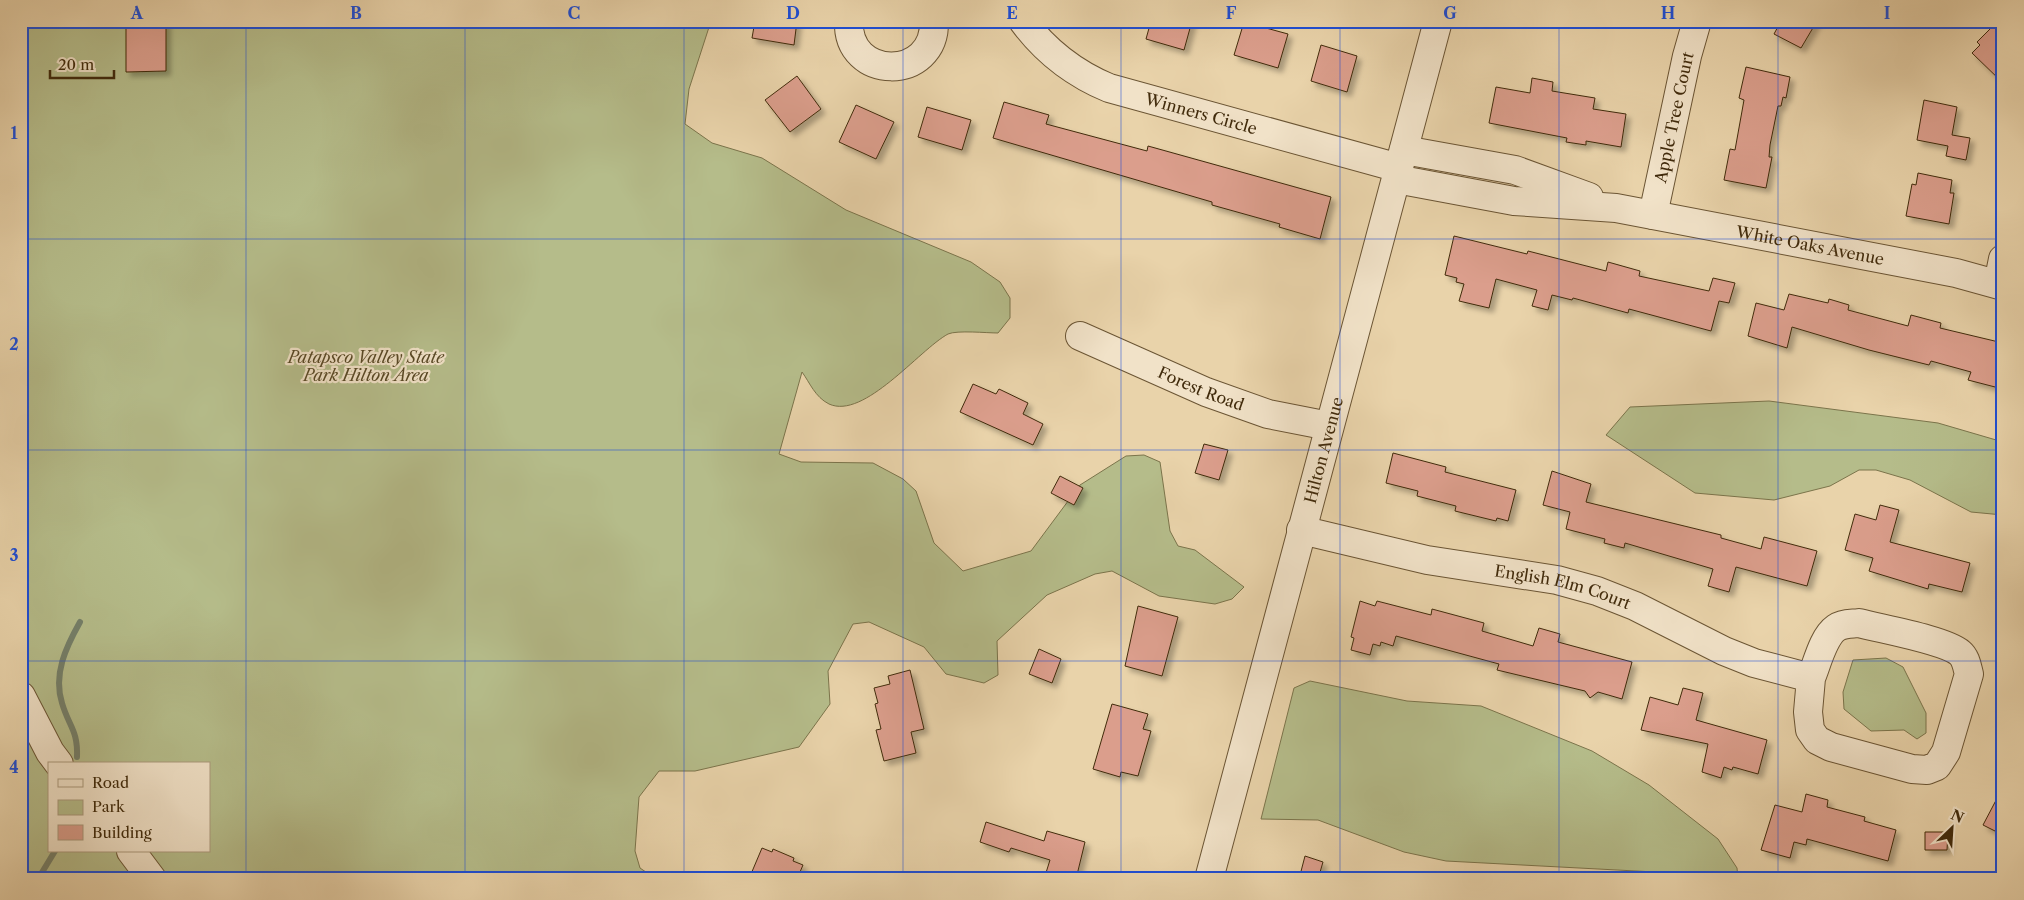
<svg xmlns="http://www.w3.org/2000/svg" width="2024" height="900" font-family="'Libre Caslon Text',serif">
  <style>
    .green { fill: #b5bc8a; stroke: #7b744b; fill-rule: evenodd }
    .lines { fill: none; stroke-linecap: round; stroke-linejoin: round }
    .stream { stroke: #75806a; stroke-width: 6 }
    .building { fill: #db9e8c; stroke: #412b0c; filter: url(#shadow) }
    .minor-casing { stroke: #6b5534; stroke-width: 30 }
    .minor { stroke: #f1e2c8; stroke-width: 28 }
    .grid { fill: none; stroke: #1d4ed8; stroke-width: 1; stroke-opacity: 0.55 }
    .labels { text-anchor: middle; stroke-width: 4.5; stroke-linejoin: round; paint-order: stroke }
    .street-label { font-size: 16px; fill: #412b0c; stroke: #f1e2c8 }
    .park-label { font-size: 16px; font-style: italic; fill: #584825; stroke: #f1e2c8 }
    .neatline { fill: none; stroke: #1d4ed8; stroke-width: 2 }
    .grid-label { font-size: 16px; text-anchor: middle; font-weight: bold; fill: #1d4ed8 }
  </style>
  <defs>
    <filter id="shadow"><feDropShadow dx="4.5" dy="4.5" stdDeviation="2.5" flood-color="#0004"/></filter>
  </defs>
  <rect width="100%" height="100%" fill="#e9d3aa"/>
  <filter id="stains"><feTurbulence type="fractalNoise" baseFrequency=".004" numOctaves="4"/><feColorMatrix values="0 0 0 0 .2 0 0 0 0 .09 0 0 0 0 .02 0 0 0 .5 -.17"/></filter>
  <radialGradient id="worn" r=".72"><stop offset=".6" stop-color="#630" stop-opacity="0"/><stop offset="1" stop-color="#630" stop-opacity=".3"/></radialGradient>
  <g class="green">
    <path d="M 21,21 L 711,21 L 689,89 L 685,124 L 712,143 L 762,158 L 846,210 L 971,262 L 1000,282 L 1010,298 L 1010,318 L 998,333 C 987,333 957,330 948,334 C 919,350 864,420 829,404 C 815,397 810,383 802,372 L 779,454 L 801,462 L 873,463 L 903,479 L 916,491 L 934,543 L 963,571 L 1031,551 L 1080,485 L 1126,456 L 1144,455 L 1160,462 L 1170,531 L 1178,546 L 1195,550 L 1244,587 L 1232,599 L 1215,604 L 1159,596 L 1112,571 L 1095,574 L 1047,595 L 997,641 L 998,675 L 984,683 L 946,674 L 924,647 L 869,622 L 853,624 L 828,671 L 830,704 L 799,747 L 695,771 L 659,771 L 639,797 L 635,851 L 640,868 L 656,879 L 21,879 ZM 49,764 L 209,764 L 209,851 L 49,851 Z"/>
    <polygon points="1769,401 1938,423 2003,442 2003,515 1971,512 1910,480 1876,470 1859,470 1830,486 1774,500 1695,493 1606,435 1630,407"/>
    <polygon points="1886,658 1903,667 1926,713 1926,733 1917,739 1904,730 1871,731 1844,709 1843,692 1853,660"/>
    <polygon points="1310,681 1407,701 1481,706 1592,751 1649,785 1718,839 1737,868 1738,879 1678,879 1655,872 1446,861 1404,852 1318,820 1261,819 1294,688"/>
  </g>
  <g class="lines">
    <g class="stream">
      <path d="M 77,757 C 78,730 69,727 62,703 C 53,674 66,647 80,622"/>
      <polyline points="38,879 55,851"/>
    </g>
  </g>
  <g class="building">
    <polygon points="126,21 166,21 166,71 126,72"/>
    <polygon points="755,21 797,21 794,45 752,38"/>
    <polygon points="1151,21 1192,21 1184,50 1146,39"/>
    <polygon points="1781,21 1817,21 1801,48 1774,34"/>
    <polygon points="1998,21 2003,21 2003,83 1972,53 1980,45 1977,42"/>
    <polygon points="1244,22 1288,34 1278,68 1234,55"/>
    <polygon points="1321,45 1357,56 1347,92 1311,81"/>
    <polygon points="1746,67 1790,77 1786,98 1783,97 1781,106 1778,106 1770,145 1769,157 1772,157 1766,188 1724,180 1730,149 1735,150 1744,100 1739,98"/>
    <polygon points="797,76 821,109 790,132 765,100"/>
    <polygon points="1532,78 1553,82 1552,91 1595,98 1593,109 1626,114 1621,147 1586,141 1586,145 1566,142 1567,138 1489,123 1496,87 1530,93"/>
    <polygon points="1924,100 1957,107 1952,135 1970,138 1966,160 1946,156 1948,146 1917,140"/>
    <polygon points="1004,102 1049,115 1046,124 1147,151 1148,146 1331,197 1320,239 1279,227 1280,224 1212,205 1212,202 993,138"/>
    <polygon points="856,105 894,122 876,159 839,142"/>
    <polygon points="927,107 971,120 962,150 918,137"/>
    <polygon points="1918,173 1952,180 1950,193 1954,193 1949,224 1906,216 1912,184 1916,185"/>
    <polygon points="1454,236 1527,254 1528,251 1606,271 1608,262 1640,271 1639,276 1709,291 1713,278 1735,283 1729,303 1719,301 1711,331 1629,309 1628,313 1573,298 1572,300 1552,295 1548,310 1532,306 1537,290 1496,279 1489,308 1459,301 1464,284 1456,282 1457,278 1445,275"/>
    <polygon points="1789,294 1828,303 1829,299 1849,305 1848,310 1908,326 1911,315 1941,323 1940,328 2003,343 2003,385 2000,385 1999,388 1968,380 1971,372 1931,361 1929,365 1869,350 1792,327 1787,348 1748,336 1756,303 1784,310"/>
    <polygon points="973,384 996,394 999,389 1028,403 1023,414 1043,424 1033,445 960,412"/>
    <polygon points="1204,444 1228,450 1219,480 1195,473"/>
    <polygon points="1393,453 1446,467 1445,472 1516,490 1508,521 1497,518 1496,521 1455,511 1456,506 1417,496 1418,491 1386,483"/>
    <polygon points="1552,471 1591,484 1586,502 1721,535 1721,538 1761,549 1764,537 1817,551 1807,586 1736,567 1729,592 1708,586 1713,569 1625,543 1624,548 1604,543 1605,539 1566,529 1570,512 1543,505"/>
    <polygon points="1060,476 1083,488 1074,505 1051,493"/>
    <polygon points="1880,505 1899,510 1890,542 1970,563 1962,592 1929,584 1928,589 1869,571 1873,558 1845,550 1855,514 1876,520"/>
    <polygon points="1360,601 1375,606 1377,601 1431,615 1432,609 1484,623 1482,631 1533,646 1539,628 1560,634 1558,642 1632,662 1622,699 1598,692 1590,698 1585,691 1497,670 1499,664 1396,636 1393,646 1381,642 1380,646 1373,644 1370,655 1351,650 1354,638 1351,637"/>
    <polygon points="1138,606 1178,617 1162,676 1125,666"/>
    <polygon points="1039,649 1061,659 1052,683 1029,674"/>
    <polygon points="910,670 924,729 911,732 916,753 884,761 876,730 881,729 875,704 878,703 874,688 890,684 888,676"/>
    <polygon points="1683,688 1703,693 1696,720 1767,740 1758,774 1733,767 1732,770 1724,767 1721,778 1702,772 1708,744 1641,730 1650,697 1678,705"/>
    <polygon points="1112,704 1148,714 1143,729 1151,731 1138,776 1121,772 1120,777 1093,769"/>
    <polygon points="2003,787 2003,835 1983,825"/>
    <polygon points="1806,794 1828,800 1827,807 1865,817 1864,821 1896,830 1888,861 1807,839 1806,845 1794,842 1790,858 1761,850 1775,805 1802,812"/>
    <polygon points="986,822 1044,841 1047,831 1085,842 1076,879 1044,879 1050,860 1011,848 1009,852 980,842"/>
    <polygon points="1925,832 1948,832 1947,850 1925,850"/>
    <polygon points="762,848 772,852 773,849 794,858 793,861 803,865 797,879 761,879 751,874"/>
    <polygon points="1305,856 1323,862 1318,879 1299,879"/>
  </g>
  <g class="lines">
    <defs>
      <g id="minor">
        <path d="M 849,21 C 846,81 936,82 934,21"/>
        <path id="s1" d="M 1023,21 C 1046,52 1073,73 1109,88 L 1399,168"/>
        <polyline points="1404,150 1515,170 1589,197"/>
        <path id="s2" d="M 1396,179 L 1514,201 L 1616,208 L 1956,273 L 2003,286"/>
        <path id="s3" d="M 1653,215 L 1687,56 L 1697,21"/>
        <polyline points="1998,284 2003,259"/>
        <path id="s4" d="M 1080,336 L 1206,392 L 1268,414 L 1329,426"/>
        <path id="s5" d="M 1301,530 L 1427,560 L 1557,580 L 1597,591 L 1635,606 L 1724,651 L 1754,663 L 1811,678 C 1817,664 1823,637 1836,628 C 1843,623 1852,624 1859,623 C 1881,629 1945,640 1960,653 C 1966,658 1967,667 1969,674 L 1946,752 L 1937,766 L 1927,770 L 1912,769 L 1831,747 L 1817,740 L 1810,730 L 1808,712 L 1811,678"/>
        <polyline points="21,696 50,752 59,764"/>
        <polyline points="131,851 152,879"/>
        <path id="s6" d="M 1209,879 L 1438,21"/>
      </g>
    </defs>
    <use href="#minor" class="minor-casing"/>
    <use href="#minor" class="minor"/>
  </g>
  <path class="grid" d="M 246,21 L 246,879M 465,21 L 465,879M 684,21 L 684,879M 903,21 L 903,879M 1121,21 L 1121,879M 1340,21 L 1340,879M 1559,21 L 1559,879M 1778,21 L 1778,879M 21,239 L 2003,239M 21,450 L 2003,450M 21,661 L 2003,661"/>
  <g class="labels">
    <g class="street-label">
      <text dy="6" stroke="none"><textPath href="#s1" startOffset="206">Winners Circle</textPath></text>
      <text dy="6" stroke="none"><textPath href="#s3" startOffset="100">Apple Tree Court</textPath></text>
      <text dy="6" stroke="none"><textPath href="#s2" startOffset="420">White Oaks Avenue</textPath></text>
      <text dy="6" stroke="none"><textPath href="#s4" startOffset="132">Forest Road</textPath></text>
      <text dy="6" stroke="none"><textPath href="#s6" startOffset="444">Hilton Avenue</textPath></text>
      <text dy="6" stroke="none"><textPath href="#s5" startOffset="268">English Elm Court</textPath></text>
    </g>
    <g class="park-label">
      <text x="366" y="363">Patapsco Valley State<tspan x="366" dy="18">Park Hilton Area</tspan></text>
    </g>
  </g>
  <rect width="2024" height="900" fill="none" stroke="#e9d3aa" stroke-width="55"/>
  <rect x="48" y="762" width="162" height="90" fill="#f1e2c8" stroke="#ab997d"/>
  <rect x="58" y="779" width="25" height="8" fill="#f1e2c8" stroke="#ab997d"/>
  <text x="92" y="788" font-size="15" fill="#412b0c">Road</text>
  <rect x="58" y="800" width="25" height="15" fill="#b5bc8a" stroke="#ab997d"/>
  <text x="92" y="812" font-size="15" fill="#412b0c">Park</text>
  <rect x="58" y="825" width="25" height="15" fill="#db9e8c" stroke="#ab997d"/>
  <text x="92" y="838" font-size="15" fill="#412b0c">Building</text>
  <g transform="translate(1952 828) rotate(25)" stroke="#f1e2c8" stroke-width="4" paint-order="stroke">
  <path d="M0-4L9 19L0 12L-9 19Z" fill="#412b0c"/>
  <text y="-8" font-size="14" font-weight="bold" text-anchor="middle" fill="#412b0c">N</text>
  </g>
  <path d="M50 70v8h64v-8" fill="none" stroke="#412b0c" stroke-width="2.5"/>
  <text x="58" y="70" font-size="15" fill="#412b0c" stroke="#f1e2c8" stroke-width="4" paint-order="stroke">20 m</text>
  <rect x="28" y="28" width="1968" height="844" class="neatline"/>
  <g class="grid-label">
    <text x="137" y="19">A</text>
    <text x="356" y="19">B</text>
    <text x="574" y="19">C</text>
    <text x="793" y="19">D</text>
    <text x="1012" y="19">E</text>
    <text x="1231" y="19">F</text>
    <text x="1450" y="19">G</text>
    <text x="1668" y="19">H</text>
    <text x="1887" y="19">I</text>
    <text x="14" y="139">1</text>
    <text x="14" y="350">2</text>
    <text x="14" y="561">3</text>
    <text x="14" y="773">4</text>
  </g>
  <rect width="100%" height="100%" filter="url(#stains)"/>
  <rect width="100%" height="100%" fill="url(#worn)"/>
</svg>
